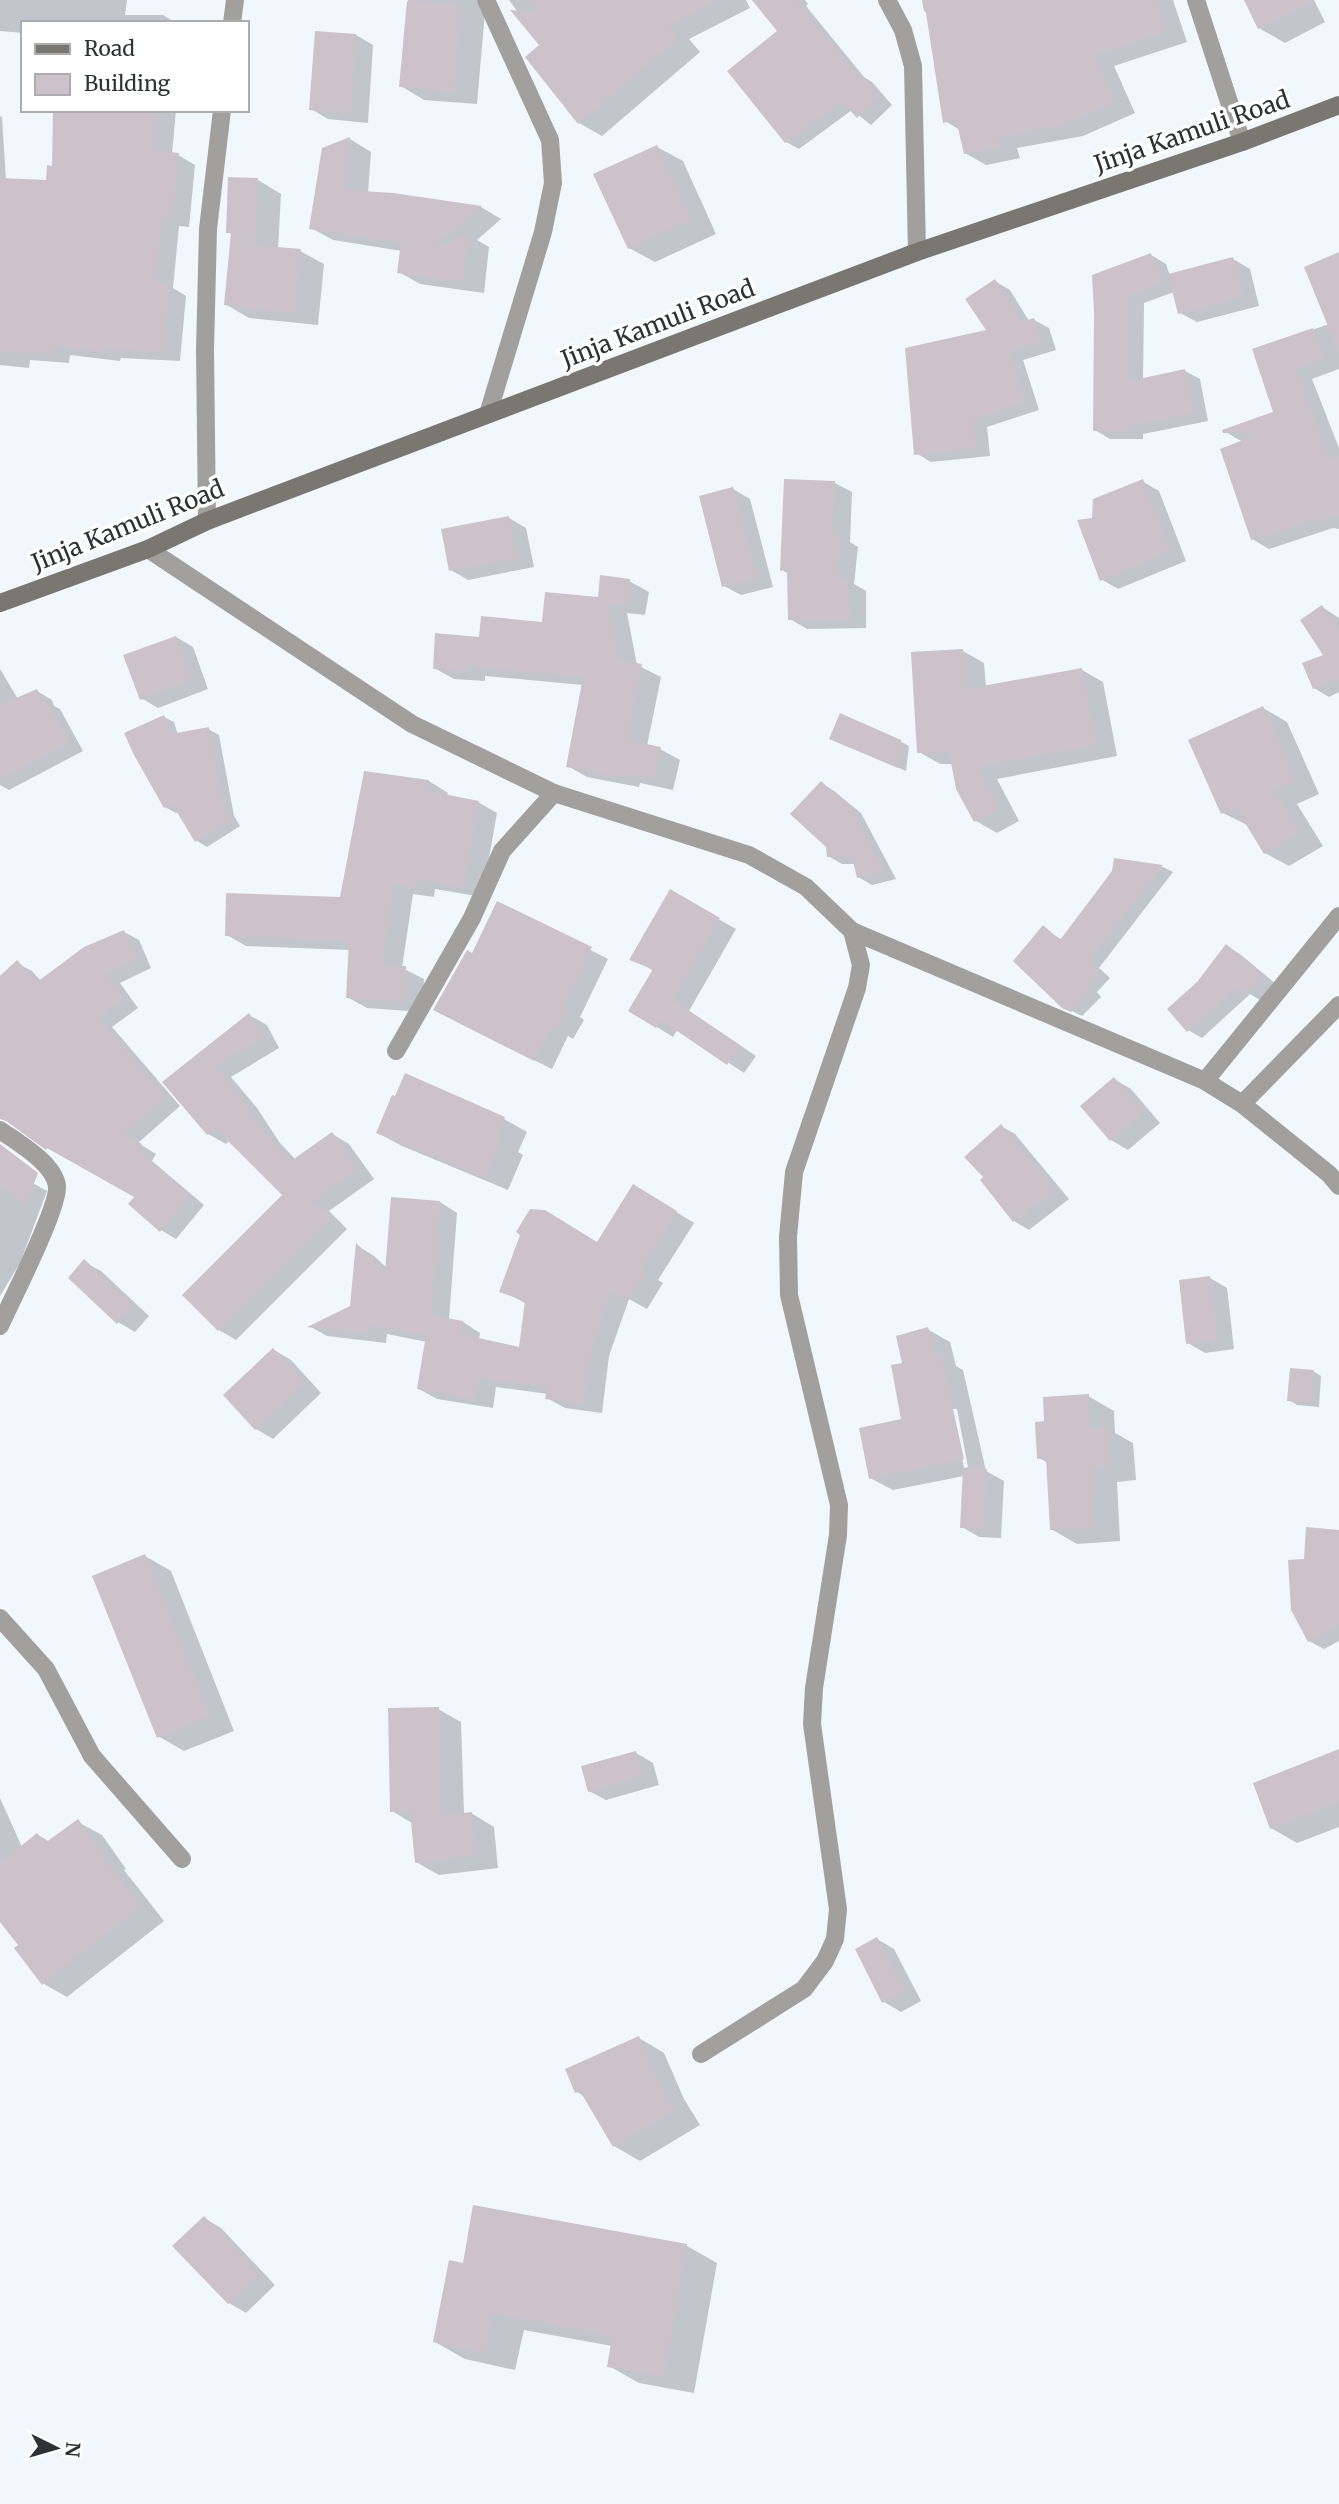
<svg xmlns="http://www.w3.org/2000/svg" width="1339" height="2504" font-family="Merriweather,serif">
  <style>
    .shadow { fill: #0003; fill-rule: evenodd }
    .building { fill: #cdc2c9 }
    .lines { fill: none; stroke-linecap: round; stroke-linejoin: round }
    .minor { stroke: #a2a09c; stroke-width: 18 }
    .secondary { stroke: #7a7771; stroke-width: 18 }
    .labels { text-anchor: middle; stroke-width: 7; stroke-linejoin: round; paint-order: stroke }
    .street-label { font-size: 24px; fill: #2e3235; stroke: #fff }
  </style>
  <rect width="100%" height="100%" fill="#f0f8fe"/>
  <g class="shadow">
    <polygon points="0,0 127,0 125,15 163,15 176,23 23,23 23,33 0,31"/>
    <polygon points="408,0 486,0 477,104 424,100 401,86"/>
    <polygon points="509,0 746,0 750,8 689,39 700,52 602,136 579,123 529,62 527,58 542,45"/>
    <polygon points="754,0 805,0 808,4 806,6 864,77 872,82 892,105 871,125 852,110 799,149 786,142 780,32"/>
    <polygon points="922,0 1173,0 1187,42 1114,66 1135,113 1083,136 1017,148 1020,158 986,165 965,153 960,130 945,121 928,14 924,11"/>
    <polygon points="1246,0 1314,0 1325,22 1285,43 1259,28"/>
    <polygon points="317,33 356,35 373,45 368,123 328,119 311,109"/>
    <polygon points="55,110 176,110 172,154 178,155 195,165 189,227 179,226 173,288 186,296 180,361 121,358 120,361 70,355 69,363 30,360 29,368 0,365 0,116 2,117 6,180 47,182 54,168"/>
    <polygon points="350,139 371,152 368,193 481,207 501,219 477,240 489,247 484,293 420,284 399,272 402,251 333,240 311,228"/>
    <polygon points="657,147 683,161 716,234 655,262 629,248"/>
    <polygon points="258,180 281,194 278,249 300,251 324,264 318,325 249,318 225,304 233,235 228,232"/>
    <polygon points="1339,254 1339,369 1312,379 1339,448 1339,529 1333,528 1269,549 1252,539 1243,442 1224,431 1275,413 1254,350 1329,324"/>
    <polygon points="1151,255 1166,264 1170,276 1233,259 1250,269 1259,306 1197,322 1180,313 1174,292 1144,303 1143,380 1185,371 1200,379 1208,421 1143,434 1143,439 1110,439 1095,430 1096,312"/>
    <polygon points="995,281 1010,290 1029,321 1034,320 1049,328 1056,350 1023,360 1039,410 987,427 990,456 931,462 916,453 989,331"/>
    <polygon points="1142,481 1159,491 1186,561 1118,589 1101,579 1094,519"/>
    <polygon points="835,483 852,492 850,542 858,547 854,584 866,591 866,628 807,629 790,619 789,574 782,570"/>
    <polygon points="733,489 750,499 773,587 741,595 724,586"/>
    <polygon points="509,518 526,528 534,567 468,580 451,570"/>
    <polygon points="629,581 649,592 645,615 627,613 637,665 661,677 647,746 660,749 680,760 673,790 640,783 639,787 587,777 568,766 583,685 485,676 485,681 454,679 434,668 481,638 544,624 599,599"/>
    <polygon points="1322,607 1339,618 1339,692 1329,697 1314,688 1325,655"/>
    <polygon points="176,637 193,647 208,689 158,708 141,698"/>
    <polygon points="963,651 984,663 986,687 1082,670 1103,682 1117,756 997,779 1019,821 997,833 976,821 953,764 940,764 919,752"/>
    <polygon points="0,669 18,699 37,691 52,700 54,706 60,709 83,751 9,790 0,785"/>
    <polygon points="1263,708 1287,722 1319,794 1297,804 1323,846 1289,866 1265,853 1249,826 1223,813"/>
    <polygon points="164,717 174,722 178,735 208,729 219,735 234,816 240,826 207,847 197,841 179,811 176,813 165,807"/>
    <polygon points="900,741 909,746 906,771 839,742"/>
    <polygon points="429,781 448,793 447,796 478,802 497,813 482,897 435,889 434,897 413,894 402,968 424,979 422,1012 367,1008 347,997 350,950 246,946 227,935 342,898"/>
    <polygon points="821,783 834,791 861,813 896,879 872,885 858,877 855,864 842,864 828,856"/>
    <polygon points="1116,860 1163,867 1173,872 1099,968 1110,978 1097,992 1101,997 1082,1016 1064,1007 1044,928 1062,940 1114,872"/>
    <polygon points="671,892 736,929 689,1011 756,1056 744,1073 678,1029 673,1037 657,1027 654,971 632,959"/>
    <polygon points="498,903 608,959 580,1017 584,1020 573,1039 568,1036 552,1069 452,1019 473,955"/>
    <polygon points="124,932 139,940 151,968 120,983 138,1008 112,1027 180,1106 138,1143 156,1154 152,1161 204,1205 176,1239 161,1230 130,1204 136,1196 0,1111 0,979 17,963 32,971 41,981"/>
    <polygon points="1226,946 1240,954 1277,985 1263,1002 1250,994 1202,1038 1188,1030 1198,983"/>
    <polygon points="249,1015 267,1025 279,1048 231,1077 257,1108 280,1143 296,1160 332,1134 349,1144 374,1179 329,1211 347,1229 236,1340 219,1330 285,1195 229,1141 226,1144 208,1134 165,1082"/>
    <polygon points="1114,1079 1131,1089 1160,1123 1128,1150 1111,1140"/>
    <polygon points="504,1119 527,1132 518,1152 523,1155 508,1190 402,1146 378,1133"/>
    <polygon points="1001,1126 1015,1134 1069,1199 1029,1230 1014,1221 986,1178"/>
    <polygon points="0,1165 47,1191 20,1263 0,1296"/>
    <polygon points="651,1196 694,1223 658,1280 663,1283 647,1309 629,1299 609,1356 602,1413 565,1408 547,1398 548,1394 496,1387 493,1408 437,1399 419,1389 427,1342 387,1334 386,1343 327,1336 311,1327 352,1307 358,1246 374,1256 387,1268 440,1202 457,1213 449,1320 463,1322 480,1333 479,1340 521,1349 527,1304 502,1291 598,1244"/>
    <polygon points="84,1262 101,1271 149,1316 135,1332 118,1322"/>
    <polygon points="1210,1278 1227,1288 1234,1349 1205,1353 1188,1343"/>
    <path d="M 927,1329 L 950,1342 L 956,1366 L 963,1370 L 986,1471 L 1004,1481 L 1001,1538 L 979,1537 L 962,1527 L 964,1476 L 893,1490 L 870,1478 L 904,1421 ZM 953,1409 L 957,1409 L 968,1467 L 964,1468 Z"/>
    <polygon points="274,1350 291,1360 321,1393 273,1439 256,1429 225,1395"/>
    <polygon points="1313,1371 1321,1376 1319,1407 1297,1405 1289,1400"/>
    <polygon points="1088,1396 1114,1411 1115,1433 1133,1443 1136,1480 1117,1482 1120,1541 1077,1544 1051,1529 1048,1463 1039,1458 1046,1423"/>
    <polygon points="1339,1532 1339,1641 1324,1649 1309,1641 1306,1560"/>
    <polygon points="145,1556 171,1571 234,1731 184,1751 158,1736"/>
    <polygon points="438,1709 461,1722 464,1814 471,1813 494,1827 498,1868 439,1875 416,1862 412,1823 392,1811"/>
    <polygon points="1339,1751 1339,1827 1297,1843 1271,1828"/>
    <polygon points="636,1753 653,1763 659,1785 606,1800 589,1791"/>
    <polygon points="0,1798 22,1847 38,1835 50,1842 78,1822 102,1835 126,1869 124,1870 164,1921 67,1997 44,1984 21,1945 0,1919"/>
    <polygon points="877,1939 894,1949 921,2001 901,2012 884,2002"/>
    <polygon points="639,2038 664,2053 684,2099 700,2125 640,2161 614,2146 585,2097 577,2092"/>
    <polygon points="475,2207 687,2246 717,2263 694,2393 639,2383 609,2366 612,2346 524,2330 515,2370 465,2359 435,2342 465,2265"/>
    <polygon points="204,2218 221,2228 275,2285 246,2313 229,2303"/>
  </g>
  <g class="building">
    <polygon points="527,0 718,0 668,26 678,39 578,124 525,57 539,45 510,10 538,12"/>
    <polygon points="752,0 795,0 856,74 858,72 880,96 857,118 841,101 785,143 727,71 777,31"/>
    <polygon points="924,0 1157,0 1167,31 1095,55 1115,102 1062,125 998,137 1000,147 964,154 956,120 943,123"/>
    <polygon points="1244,0 1315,0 1258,29"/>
    <polygon points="407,1 461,5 454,92 399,87"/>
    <polygon points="315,31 356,34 351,114 309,110"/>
    <polygon points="53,110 158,110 154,150 179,153 172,218 162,217 156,283 170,284 163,352 104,349 103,352 53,346 52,354 0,351 0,178 46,180 47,165 52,166"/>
    <polygon points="350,137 347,190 393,193 482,206 436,244 438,247 469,233 462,282 397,273 401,243 309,229 322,148"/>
    <polygon points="657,145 691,219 628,249 593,174"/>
    <polygon points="228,177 258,178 255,245 301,249 295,313 224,305 231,233 226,233"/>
    <polygon points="1339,252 1339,350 1338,351 1304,267"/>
    <polygon points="1151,253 1162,283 1129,295 1129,381 1185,369 1194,413 1128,426 1128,431 1093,431 1094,312 1092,275"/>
    <polygon points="1233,257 1243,297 1178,314 1168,274"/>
    <polygon points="995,279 1021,322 1034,318 1042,341 1009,351 1025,402 973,419 976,448 914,455 905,348 986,330 965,299"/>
    <polygon points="1313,328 1324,359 1296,369 1329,459 1339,456 1339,515 1318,522 1317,519 1251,540 1220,449 1261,433 1223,433 1222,430 1273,412 1252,349"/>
    <polygon points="784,479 835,481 833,534 841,535 836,580 849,579 850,620 788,620 787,569 780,571"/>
    <polygon points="1143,479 1170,551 1100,581 1077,520 1092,518 1093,499"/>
    <polygon points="733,487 757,578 722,587 699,496"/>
    <polygon points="509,516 517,558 449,571 441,529"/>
    <polygon points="600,575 630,579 626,605 608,603 619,660 642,664 627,740 661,747 654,780 621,773 620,777 566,767 583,677 466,666 466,671 433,669 435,633 479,637 481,616 542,622 545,592 598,597"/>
    <polygon points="1322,605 1339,630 1339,679 1313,689 1302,663 1323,655 1300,620"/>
    <polygon points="176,636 192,680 140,700 123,655"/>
    <polygon points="963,649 966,689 1082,668 1096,745 977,767 999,809 974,822 956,789 949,752 917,753 911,652"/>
    <polygon points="37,689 42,700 45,698 69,742 0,779 0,705"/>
    <polygon points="1263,706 1296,781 1274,790 1300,832 1264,854 1236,808 1221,814 1188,740"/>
    <polygon points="840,713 901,740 898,768 829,739"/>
    <polygon points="164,715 171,734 209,727 224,809 231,819 195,842 172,804 164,808 134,755 124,733"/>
    <polygon points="364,771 429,780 428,791 479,801 463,887 416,879 415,887 394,884 382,965 406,966 404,1002 346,998 349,941 225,936 226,893 340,897"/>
    <polygon points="821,781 846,804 848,803 885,872 857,878 852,857 827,857 826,847 790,814"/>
    <polygon points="1114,858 1163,865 1089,960 1100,971 1087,985 1091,990 1071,1012 1062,1008 1013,961 1043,925 1060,940 1112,871"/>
    <polygon points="670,889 720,918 673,1000 740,1045 727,1065 661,1020 656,1028 628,1011 653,969 629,960"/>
    <polygon points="497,901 592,947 564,1006 568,1009 555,1031 550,1028 534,1061 433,1010 467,950 472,953"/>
    <polygon points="124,930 137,960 106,974 124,999 98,1018 166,1097 124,1134 142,1144 138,1151 190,1195 160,1232 128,1204 134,1197 47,1148 46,1150 6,1121 0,1119 0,976 17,960 37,982 84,947"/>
    <polygon points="1226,944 1264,976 1248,995 1238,986 1187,1032 1167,1009 1197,982"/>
    <polygon points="249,1013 263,1037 214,1066 240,1096 262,1131 291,1161 332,1132 357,1168 313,1201 331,1218 218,1331 182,1295 282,1195 215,1128 207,1135 162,1082"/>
    <polygon points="405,1073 505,1117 496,1138 501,1140 485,1178 376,1133 392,1095 395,1096"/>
    <polygon points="1114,1077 1144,1112 1110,1141 1080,1106"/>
    <polygon points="1001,1124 1055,1190 1013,1222 980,1180 983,1177 964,1157"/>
    <polygon points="0,1144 38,1173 26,1204 0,1186"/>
    <polygon points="633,1184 677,1211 641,1269 646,1272 628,1301 611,1290 592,1345 584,1404 545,1399 547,1387 479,1378 475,1399 417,1389 426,1335 369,1325 368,1333 307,1327 350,1306 356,1243 385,1272 391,1197 440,1201 431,1315 463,1321 461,1334 519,1347 525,1301 499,1292 520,1235 516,1232 530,1209 545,1210 597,1242"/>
    <polygon points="84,1259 133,1306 117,1324 68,1278"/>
    <polygon points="1210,1276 1218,1340 1186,1344 1179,1280"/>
    <polygon points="928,1327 936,1356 941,1355 964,1459 869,1479 859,1428 901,1419 891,1365 902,1363 896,1336"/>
    <polygon points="273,1348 305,1383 255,1430 223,1395"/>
    <polygon points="1290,1368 1314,1370 1311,1403 1287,1401"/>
    <polygon points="1089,1394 1090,1428 1108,1427 1111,1466 1092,1468 1095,1528 1050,1530 1046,1458 1037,1459 1035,1422 1044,1421 1043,1397"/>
    <polygon points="963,1468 987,1469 984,1529 960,1528"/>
    <polygon points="1306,1527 1339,1530 1339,1625 1308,1642 1291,1610 1288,1560 1304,1559"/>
    <polygon points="145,1554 210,1716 157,1738 92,1576"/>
    <polygon points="439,1707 442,1815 472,1812 476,1856 415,1863 410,1811 390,1812 388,1708"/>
    <polygon points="1339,1749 1339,1802 1270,1829 1253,1783"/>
    <polygon points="636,1751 643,1776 588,1792 581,1766"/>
    <polygon points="78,1819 103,1855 101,1856 141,1906 42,1985 14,1948 18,1945 0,1922 0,1863 37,1833 45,1843"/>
    <polygon points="877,1937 905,1991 882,2003 855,1949"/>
    <polygon points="639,2036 659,2083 675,2111 613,2147 580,2091 575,2093 565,2069"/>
    <polygon points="473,2205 687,2244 664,2376 607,2367 612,2336 493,2313 485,2353 433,2342 449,2260 463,2263"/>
    <polygon points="204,2216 259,2274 228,2304 172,2246"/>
  </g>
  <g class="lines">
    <g class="minor">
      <polyline points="486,0 550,140 553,183 543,232 488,414"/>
      <polyline points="887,0 903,30 913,66 917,252"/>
      <polyline points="1196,0 1242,142"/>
      <polyline points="232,23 235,0"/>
      <polyline points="207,521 205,350 208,229 222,110"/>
      <polyline points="148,549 412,724 554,793 749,855 806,887 852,931 861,965 857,988 794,1172 788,1237 789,1295 839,1505 838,1535 814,1688 812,1724 838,1909 835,1939 825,1961 804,1989 701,2054"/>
      <polyline points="852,931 1205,1081 1242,1104 1329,1174 1339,1186"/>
      <polyline points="396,1051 472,918 502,851 554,793"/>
      <polyline points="1205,1081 1339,916"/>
      <polyline points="1242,1104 1339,1005"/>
      <path d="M 0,1130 C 17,1142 54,1163 57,1186 C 59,1208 11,1301 0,1326"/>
      <polyline points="0,1618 46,1669 92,1756 182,1859"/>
    </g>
    <polyline class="secondary" points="0,603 148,549 207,521 917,252 1242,142 1339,105"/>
  </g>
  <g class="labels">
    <g class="street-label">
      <text transform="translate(1192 132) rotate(-19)" y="8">Jinja Kamuli Road</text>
      <text transform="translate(658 324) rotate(-21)" y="8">Jinja Kamuli Road</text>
      <text transform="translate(128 526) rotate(-22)" y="8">Jinja Kamuli Road</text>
    </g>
  </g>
  <rect x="21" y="21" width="228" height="91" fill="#ffffff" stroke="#abadae" stroke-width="2"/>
  <rect x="35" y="44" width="35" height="10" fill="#7a7771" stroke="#abadae" stroke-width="2"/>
  <text x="84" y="56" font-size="21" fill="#2e3235">Road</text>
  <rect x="35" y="74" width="35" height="21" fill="#cdc2c9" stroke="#abadae" stroke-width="2"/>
  <text x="84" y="91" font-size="21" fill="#2e3235">Building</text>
  <g transform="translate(56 2448) rotate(95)" stroke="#ffffff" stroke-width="5" paint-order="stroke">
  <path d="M0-5L12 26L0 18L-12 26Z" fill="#2e3235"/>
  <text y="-10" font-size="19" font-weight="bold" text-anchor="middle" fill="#2e3235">N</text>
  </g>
</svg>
